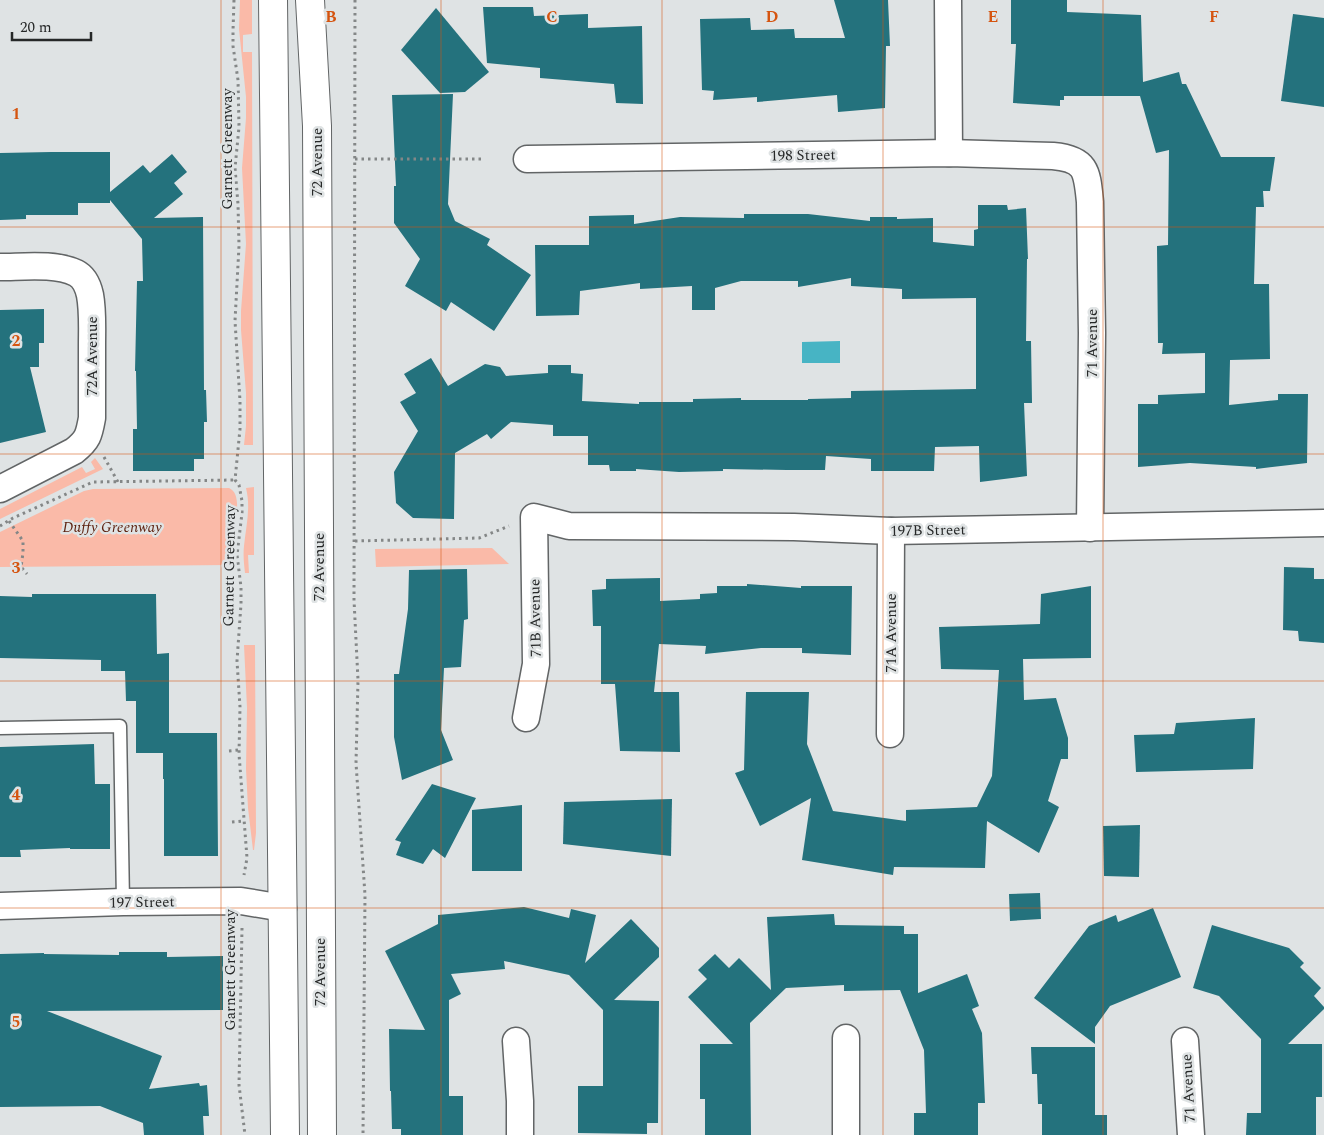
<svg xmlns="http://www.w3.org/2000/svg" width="1324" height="1135" font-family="Spectral,serif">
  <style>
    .green { fill: #fabaa8 }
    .water { fill: #47b4c4 }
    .building { fill: #24727d }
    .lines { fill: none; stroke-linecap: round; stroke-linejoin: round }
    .lane-casing { stroke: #626566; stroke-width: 15 }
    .street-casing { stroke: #626566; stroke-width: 29 }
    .secondary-casing { stroke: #626566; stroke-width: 30 }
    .path { stroke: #848787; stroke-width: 3; stroke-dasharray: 2.5 4; stroke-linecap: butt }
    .lane { stroke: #fff; stroke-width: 12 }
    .street { stroke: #fff; stroke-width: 26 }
    .secondary { stroke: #fff; stroke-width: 28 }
    .grid { fill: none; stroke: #d5540f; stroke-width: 1; stroke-opacity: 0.55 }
    .labels { text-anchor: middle; stroke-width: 5; stroke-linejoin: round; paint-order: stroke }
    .street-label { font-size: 15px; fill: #262828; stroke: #dfe3e4 }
    .park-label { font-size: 15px; font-style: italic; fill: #5d210f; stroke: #dfe3e4 }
    .grid-label { font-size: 16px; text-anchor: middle; font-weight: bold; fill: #d5540f; stroke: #dfe3e4; stroke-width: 5; stroke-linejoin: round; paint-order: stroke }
  </style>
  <rect width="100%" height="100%" fill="#dfe3e4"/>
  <g class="green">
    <polygon points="240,0 252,0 252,34 243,35 243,52 252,52 253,445 244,445 246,426 246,393 241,330 241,311 246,244 242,168 246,118 246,97 239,29"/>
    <polygon points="95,458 103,469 0,519 0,509 82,467 86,473 95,469 91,462"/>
    <path d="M 254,487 L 254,555 L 248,555 L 249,573 L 245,573 C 244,564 243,555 244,546 C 246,526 251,508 246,488 Z"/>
    <path d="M 229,488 C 244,494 234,528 232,541 C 231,549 231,557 231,565 L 0,567 L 0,532 L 84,491 L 93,489 Z"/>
    <polygon points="492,548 509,564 376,567 375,549"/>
    <polygon points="244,645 255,645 256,833 254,850 253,850 248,808 246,769 247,708"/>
  </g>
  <polygon class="water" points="840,341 840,363 802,363 802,342"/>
  <g class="building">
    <polygon points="834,0 888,0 890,46 886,46 885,108 838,112 837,95 757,102 757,97 713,100 714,91 702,90 700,19 750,18 751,30 794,29 795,38 845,38"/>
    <polygon points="1011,0 1067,0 1067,12 1141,15 1143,82 1179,72 1182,84 1186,84 1221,157 1275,157 1270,191 1263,191 1264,207 1256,207 1254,284 1269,284 1270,359 1230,360 1229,405 1278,400 1278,394 1308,394 1307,463 1256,469 1256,467 1190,463 1138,467 1138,404 1158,404 1158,395 1205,393 1205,353 1162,354 1163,343 1158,343 1157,246 1168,245 1169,150 1156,153 1140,96 1064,96 1064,100 1060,100 1060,106 1013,103 1016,44 1011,44"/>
    <polygon points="483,7 533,7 534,16 588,14 588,28 642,26 643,104 616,103 614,84 540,78 540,68 487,63"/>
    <polygon points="436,8 489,72 465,92 440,93 401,50"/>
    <polygon points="1293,14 1324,18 1324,107 1281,101"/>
    <polygon points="453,94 448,204 455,221 490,239 487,245 531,275 494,331 451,302 446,311 405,286 420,259 394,223 394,186 396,186 392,95"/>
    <polygon points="51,152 110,152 110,192 143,165 150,173 172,154 187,172 174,183 183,194 154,218 203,217 204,390 206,390 207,422 204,422 204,459 194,459 194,471 133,471 133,429 137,429 136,371 135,371 137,281 143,281 142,239 110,200 110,203 78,203 78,215 26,215 26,219 0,220 0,153"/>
    <polygon points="978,205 1007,205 1008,210 1026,208 1028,259 1027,259 1026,341 1031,341 1032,403 1024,403 1027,476 980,482 979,446 935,447 934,471 871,471 871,459 826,456 825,470 787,470 723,469 723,471 679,472 636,469 636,471 610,471 609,465 588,465 588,436 553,436 553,425 511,422 491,439 487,434 455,453 454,519 413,518 396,503 394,472 418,431 400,402 416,393 404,374 431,358 448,386 485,364 500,367 506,376 548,373 548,365 571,365 571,373 583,374 582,401 639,404 639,402 693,402 693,399 741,398 741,400 808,400 808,399 851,398 851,391 976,389 976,298 902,299 902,289 851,286 851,278 798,287 798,281 741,281 715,288 715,310 692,310 692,286 640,289 640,283 580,291 579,315 536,316 535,245 589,245 589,216 634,215 634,224 680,217 744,218 744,214 808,214 870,221 870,217 897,217 897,219 933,218 933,242 974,246 974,230 978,229"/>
    <polygon points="44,309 44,343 39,343 39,367 30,367 46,432 0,443 0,310"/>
    <polygon points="1284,567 1314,568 1314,579 1324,579 1324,643 1299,641 1298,631 1283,630"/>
    <polygon points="467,569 468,619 464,620 461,667 444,668 441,730 453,760 402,780 394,737 394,674 399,674 408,609 409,570"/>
    <polygon points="660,578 660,601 700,599 700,594 717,593 717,586 747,586 747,584 801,588 801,586 852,586 851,655 802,653 802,648 761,648 705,654 706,646 659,644 654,692 679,692 680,752 620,751 615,684 601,684 601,626 593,626 592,590 606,589 606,579"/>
    <polygon points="1091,586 1091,658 1023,659 1024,700 1056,698 1068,738 1068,759 1061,759 1048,801 1059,807 1039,853 987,821 985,868 894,867 893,875 802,860 811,798 760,826 735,773 744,770 746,692 809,692 807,744 833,811 906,821 906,810 977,807 992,776 999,670 941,669 939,627 1040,624 1041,594"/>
    <polygon points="32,594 156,594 157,654 169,653 169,733 217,733 218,856 164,856 164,779 163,779 163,753 136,753 136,701 126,701 125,671 101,671 101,660 0,658 0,596 32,597"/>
    <polygon points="1255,718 1253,769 1136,772 1134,735 1174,734 1176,723"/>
    <polygon points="94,744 95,784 110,784 110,849 70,849 70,848 20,850 21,857 0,857 0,747"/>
    <polygon points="432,784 476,798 445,858 433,849 423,864 396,855 401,842 395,840"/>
    <polygon points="672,799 671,856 563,844 564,802"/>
    <polygon points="522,805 522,871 472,871 472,810"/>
    <polygon points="1140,825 1139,877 1104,876 1103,826"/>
    <polygon points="1040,893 1041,919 1010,921 1009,894"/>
    <polygon points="524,907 569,918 571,909 596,915 585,963 631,919 659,948 659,957 614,1000 659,1001 658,1123 647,1123 647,1134 578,1133 578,1086 603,1086 603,1010 569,975 504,961 505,969 451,974 461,994 449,1000 449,1096 463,1096 463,1135 401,1135 401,1129 392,1129 391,1091 390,1091 389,1029 425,1030 385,951 438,924 438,915"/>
    <polygon points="1153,908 1181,977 1110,1006 1095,1027 1095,1044 1034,998 1089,926 1116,915 1118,922"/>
    <polygon points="834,914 835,925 904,926 904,934 918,934 918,993 967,974 979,1006 972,1009 982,1033 985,1103 978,1103 978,1135 914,1135 914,1113 926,1113 924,1050 900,990 844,991 844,985 786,988 750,1023 751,1135 705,1135 705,1099 700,1099 700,1044 733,1044 688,997 707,979 698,970 715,954 729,968 739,958 771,990 767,917"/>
    <polygon points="1212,925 1289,948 1304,963 1300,967 1321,988 1314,996 1324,1007 1324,1009 1288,1044 1322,1044 1322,1097 1316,1097 1316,1135 1246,1135 1247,1113 1261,1113 1261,1039 1219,996 1193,988"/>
    <polygon points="119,952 167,952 167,957 223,956 223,1010 47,1011 162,1056 149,1089 199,1083 200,1086 207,1085 209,1116 203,1116 204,1135 144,1135 143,1123 100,1106 0,1107 0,954 44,953 44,954 119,955"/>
    <polygon points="1031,1047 1095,1047 1095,1115 1107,1115 1107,1135 1042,1135 1042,1104 1038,1104 1037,1074 1032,1074"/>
  </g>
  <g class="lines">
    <defs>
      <polyline id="lane" points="0,728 120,726 123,902"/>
      <g id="street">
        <polyline points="948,0 949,153"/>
        <path d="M 527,159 L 949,153 L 1053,156 C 1087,159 1087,172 1090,202 L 1092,333 L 1090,528"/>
        <path d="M 0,267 C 22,267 56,263 76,273 C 84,277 88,286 90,295 C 93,311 92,328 92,345 C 92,369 92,393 92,418 C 89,435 88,440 74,451 L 0,489"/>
        <polyline points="526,718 536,664 534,517 569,526 794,527 891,531 1324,523"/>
        <polyline points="890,734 891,531"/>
        <polyline points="0,906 123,902 241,901 283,908"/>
        <polyline points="516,1041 520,1101 520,1135"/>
        <polyline points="1185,1041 1191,1135"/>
        <polyline points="846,1135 846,1038"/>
      </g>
      <g id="secondary">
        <polyline points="273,0 285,1135"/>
        <polyline points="310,0 317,126 322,1135"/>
      </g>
    </defs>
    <use href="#lane" class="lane-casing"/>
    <use href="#street" class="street-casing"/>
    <use href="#secondary" class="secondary-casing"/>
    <g class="path">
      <polyline points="234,0 233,31 233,46 238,80 239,127 235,168 238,204 239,246 235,321 240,401 240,429 235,480 239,485 242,501 242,513 237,555 241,587 241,604 237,661 240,707 239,754 247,858 244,875"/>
      <polyline points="355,0 354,600 358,680 356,763 365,895 363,1135"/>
      <polyline points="355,159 482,159"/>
      <polyline points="104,457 118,482"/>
      <polyline points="9,521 23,541 23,553 21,567 27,574"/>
      <polyline points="0,526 13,518 93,482 235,480"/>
      <polyline points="355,541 479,538 509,526"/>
      <polyline points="229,751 239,750"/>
      <polyline points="232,822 244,821"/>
      <polyline points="242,928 239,1085 245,1135"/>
    </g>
    <use href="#lane" class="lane"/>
    <use href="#street" class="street"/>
    <use href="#secondary" class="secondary"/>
  </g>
  <path class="grid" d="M 221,0 L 221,1135M 441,0 L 441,1135M 662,0 L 662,1135M 883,0 L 883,1135M 1103,0 L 1103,1135M 0,227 L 1324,227M 0,454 L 1324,454M 0,681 L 1324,681M 0,908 L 1324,908"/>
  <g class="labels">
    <g class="street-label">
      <text transform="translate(227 149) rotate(-90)" y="5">Garnett Greenway</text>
      <text transform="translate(803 155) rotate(-1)" y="5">198 Street</text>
      <text transform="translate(317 162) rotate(-90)" y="5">72 Avenue</text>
      <text transform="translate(1092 343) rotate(-90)" y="5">71 Avenue</text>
      <text transform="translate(92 356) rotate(-90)" y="5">72A Avenue</text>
      <text transform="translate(928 530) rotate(-1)" y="5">197B Street</text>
      <text transform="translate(229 566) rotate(-89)" y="5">Garnett Greenway</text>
      <text transform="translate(319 567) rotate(-90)" y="5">72 Avenue</text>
      <text transform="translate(535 618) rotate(-91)" y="5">71B Avenue</text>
      <text transform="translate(891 633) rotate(-90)" y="5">71A Avenue</text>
      <text transform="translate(142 902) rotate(-1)" y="5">197 Street</text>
      <text transform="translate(230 970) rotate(-90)" y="5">Garnett Greenway</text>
      <text transform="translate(320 972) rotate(-90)" y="5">72 Avenue</text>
      <text transform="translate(1188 1088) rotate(-93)" y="5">71 Avenue</text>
    </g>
    <g class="park-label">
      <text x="112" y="532">Duffy Greenway</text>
    </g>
  </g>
  <g class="grid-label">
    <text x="331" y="22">B</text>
    <text x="552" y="22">C</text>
    <text x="772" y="22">D</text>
    <text x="993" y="22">E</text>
    <text x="1214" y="22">F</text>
    <text x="16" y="119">1</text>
    <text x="16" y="346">2</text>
    <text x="16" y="573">3</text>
    <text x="16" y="800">4</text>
    <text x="16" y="1027">5</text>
  </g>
  <path d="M12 32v8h79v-8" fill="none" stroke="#262828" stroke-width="2.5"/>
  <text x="20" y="32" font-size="15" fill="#262828" stroke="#dfe3e4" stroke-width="4" paint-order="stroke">20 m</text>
</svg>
